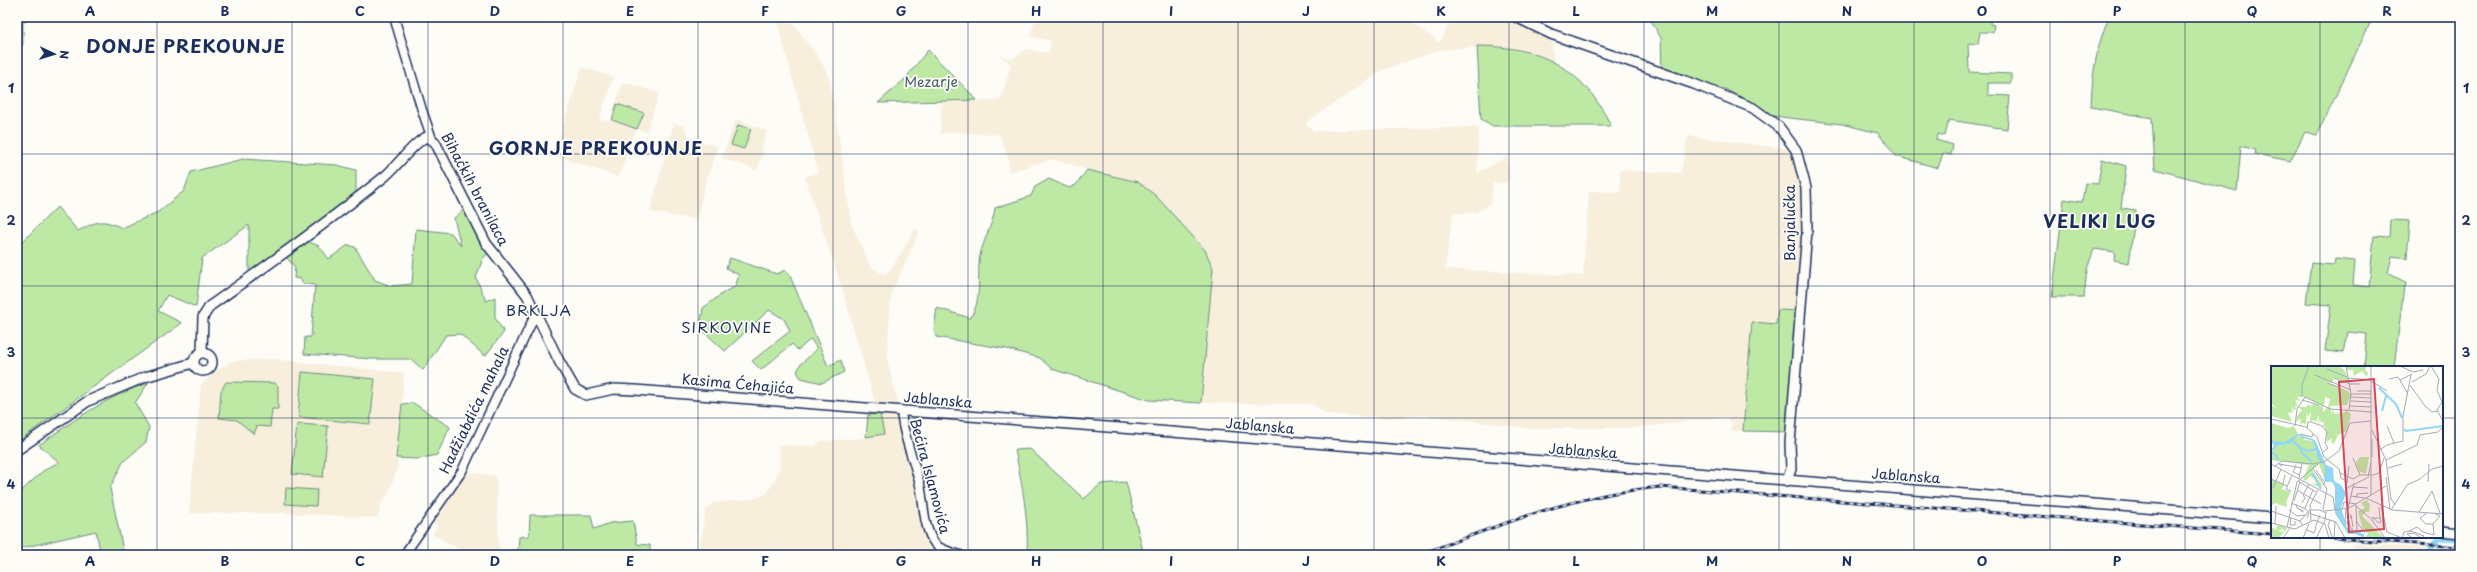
<svg xmlns="http://www.w3.org/2000/svg" width="2477" height="572" font-family="'Playpen Sans',sans-serif">
  <style>
    .built { fill: #f7eedc }
    .green { fill: #bee9a5; stroke: #6c8c82 }
    .lines { fill: none; stroke-linecap: round; stroke-linejoin: round }
    .canal { stroke: #91d6f3; stroke-width: 5 }
    .secondary-casing { stroke: #1b2f5e; stroke-width: 11 }
    .primary-casing { stroke: #1b2f5e; stroke-width: 12 }
    .secondary { stroke: #fdfcf7; stroke-width: 8 }
    .primary { stroke: #fdfcf7; stroke-width: 9 }
    .rail-casing { stroke: #1b2f5e; stroke-width: 3 }
    .rail { stroke: #fdfcf7; stroke-width: 1.5; stroke-dasharray: 4.5; stroke-linecap: butt }
    .grid { fill: none; stroke: #1b2f5e; stroke-width: 1; stroke-opacity: 0.55 }
    .labels { text-anchor: middle; stroke-width: 3.5; stroke-linejoin: round; paint-order: stroke }
    .park-label { font-size: 14px; fill: #445e70; stroke: #fdfcf7 }
    .street-label { font-size: 14px; fill: #1b2f5e; stroke: #fdfcf7 }
    .neighbourhood-label { font-size: 15px; letter-spacing: 1px; fill: #1b2f5e; stroke: #fdfcf7 }
    .district-label { font-size: 18px; font-weight: bold; letter-spacing: 1px; fill: #1b2f5e; stroke: #fdfcf7 }
    .inset-river { fill: none; stroke: #91d6f3; stroke-width: 2 }
    .inset-road { fill: none; stroke: #a3aaba; stroke-width: 1 }
    .view { fill: #d1495b; fill-opacity: 0.15; stroke: #d1495b; stroke-width: 2 }
    .inset-edge { fill: none; stroke: #1b2f5e; stroke-width: 2 }
    .neatline { fill: none; stroke: #1b2f5e; stroke-width: 1.5 }
    .grid-label { font-size: 13px; text-anchor: middle; font-weight: bold; fill: #1b2f5e }
  </style>
  <rect width="100%" height="100%" fill="#fdfcf7"/>
  <filter id="ink" filterUnits="userSpaceOnUse"><feTurbulence type="fractalNoise" baseFrequency=".025" numOctaves="2"/><feDisplacementMap in="SourceGraphic" scale="8" xChannelSelector="R" yChannelSelector="G"/><feConvolveMatrix kernelMatrix="1 2 1 2 8 2 1 2 1" color-interpolation-filters="sRGB"/></filter>
  <g filter="url(#ink)">
    <g class="built">
      <polygon points="776,17 788,17 821,61 828,75 834,103 851,223 870,266 884,275 889,273 916,228 919,233 891,294 887,359 932,537 942,549 940,555 696,555 702,534 705,512 712,503 755,499 766,494 774,482 780,466 779,445 815,446 821,441 864,438 884,434 842,288 805,177 818,172"/>
      <polygon points="1036,17 1404,17 1440,43 1452,17 1516,17 1551,34 1553,61 1530,51 1495,46 1439,50 1383,70 1305,123 1314,131 1479,127 1477,173 1507,157 1510,178 1506,183 1493,183 1491,203 1475,213 1453,213 1445,269 1583,276 1589,191 1620,192 1620,170 1681,173 1688,136 1796,150 1806,188 1800,311 1776,324 1752,323 1743,431 1731,431 1732,423 1723,417 1634,428 1528,428 1425,415 1386,418 1326,414 1312,404 1201,403 1213,268 1205,250 1156,196 1138,182 1087,170 1054,159 1008,172 1009,161 1000,135 954,132 940,134 942,102 1001,100 1011,64 999,55 1013,59 1026,49 1048,53 1051,41 1030,36"/>
      <polygon points="582,67 613,77 599,121 610,120 623,82 659,93 647,132 637,129 632,137 619,177 554,155"/>
      <polygon points="736,119 767,131 761,150 764,151 757,170 722,158"/>
      <polygon points="674,123 684,126 689,137 718,147 705,183 697,220 650,212"/>
      <polygon points="272,359 404,373 397,470 388,494 381,503 378,518 285,513 189,513 201,385 215,371 233,361"/>
      <polygon points="462,471 496,476 499,555 469,555 432,534 438,526 430,519"/>
      <polygon points="2352,544 2440,549 2434,555 2351,555"/>
    </g>
    <g class="green">
      <polygon points="17,17 32,17 23,23 23,44 17,52"/>
      <polygon points="1649,17 1991,17 1990,24 1994,25 1993,32 1980,32 1978,44 1968,43 1969,72 2011,74 2011,83 1988,83 1988,95 2010,96 2007,129 1949,120 1945,136 1937,134 1936,140 1953,145 1951,155 1943,153 1938,168 1896,156 1878,133 1842,124 1772,116 1760,107 1725,89 1694,84 1662,73 1661,38"/>
      <path d="M 2109,17 L 2373,17 L 2317,135 L 2305,132 L 2290,161 L 2255,154 L 2256,150 L 2241,146 L 2237,191 L 2155,169 L 2152,118 L 2091,107 C 2092,75 2096,47 2109,17 Z"/>
      <path d="M 1477,46 C 1540,46 1584,68 1611,126 L 1493,126 L 1481,119 Z"/>
      <polygon points="928,50 977,100 878,103 905,79"/>
      <polygon points="617,104 644,113 637,129 612,120"/>
      <polygon points="738,125 751,129 744,149 731,145"/>
      <path d="M 243,159 L 337,165 L 356,170 L 356,195 L 251,272 L 249,271 L 249,225 L 202,258 L 196,307 L 167,295 L 158,311 L 182,323 L 17,442 L 17,247 L 57,207 L 78,231 C 98,221 101,218 122,228 L 158,212 L 184,191 L 191,172 Z"/>
      <polygon points="2102,159 2126,166 2121,208 2136,210 2129,263 2114,260 2115,252 2094,249 2087,269 2084,297 2052,297 2064,199 2082,202 2085,183 2098,184"/>
      <path d="M 1087,170 L 1138,182 L 1156,196 L 1205,250 L 1213,268 L 1201,403 L 1149,400 L 1052,369 L 1040,358 L 1007,349 L 936,337 L 934,329 L 937,308 L 970,318 C 981,303 978,282 979,264 C 979,246 993,227 995,208 L 1031,196 L 1035,187 L 1049,179 L 1069,188 L 1076,185 Z"/>
      <polygon points="464,210 489,253 483,258 476,278 486,301 495,297 495,318 504,332 485,356 460,334 446,335 423,370 411,359 373,359 304,354 305,337 311,337 315,285 302,283 301,279 294,278 295,267 286,257 307,241 319,246 329,259 348,245 355,247 375,280 391,286 412,284 416,229 451,233 461,246 454,218"/>
      <polygon points="2390,220 2410,221 2407,258 2392,256 2388,273 2405,282 2406,286 2404,287 2394,367 2364,367 2367,334 2348,332 2344,353 2325,351 2331,305 2306,303 2311,263 2334,265 2335,259 2355,261 2353,285 2369,287 2374,236 2389,237"/>
      <polygon points="730,258 777,274 785,270 790,276 828,366 841,360 844,372 822,383 801,378 797,372 800,365 817,349 811,339 798,350 792,344 761,370 752,361 790,331 784,319 769,310 725,351 700,328 703,308 726,291 735,287 739,275 726,268"/>
      <polygon points="1778,310 1800,311 1791,432 1743,431 1752,322 1776,324"/>
      <polygon points="302,372 375,379 370,424 298,417"/>
      <polygon points="226,382 275,383 278,386 278,409 272,409 270,427 257,426 254,434 237,420 219,418 221,391"/>
      <path d="M 148,383 L 135,403 L 149,427 L 146,442 L 123,462 L 110,488 L 124,555 L 101,555 L 96,531 L 17,549 L 17,495 L 43,471 L 59,462 L 39,445 C 74,420 108,396 148,383 Z"/>
      <polygon points="413,403 450,427 437,455 417,459 396,458 402,404"/>
      <polygon points="880,414 884,434 866,437 868,415"/>
      <polygon points="297,424 328,426 323,477 292,474"/>
      <path d="M 1030,449 L 1084,499 L 1101,484 L 1126,482 L 1144,555 L 1027,555 C 1029,519 1022,484 1015,450 Z"/>
      <polygon points="286,488 317,490 316,506 285,504"/>
      <polygon points="530,515 591,515 594,529 610,523 633,521 637,544 650,545 650,555 499,555 499,551 518,550 519,537 529,536"/>
    </g>
    <g class="lines">
      <polyline class="canal" points="2427,555 2439,538 2460,539"/>
      <defs>
        <g id="secondary">
          <polyline points="394,17 422,110 432,139"/>
          <path d="M 901,411 C 903,438 914,459 920,485 C 924,502 923,528 935,544 C 940,550 952,552 960,555"/>
          <polyline points="404,555 462,471 536,313"/>
        </g>
        <g id="primary">
          <polyline points="1516,17 1551,34 1694,84 1753,108 1779,127 1796,150 1806,188 1807,231 1790,443 1791,469 1787,481"/>
          <path d="M 202,352 L 203,317 L 210,306 C 269,264 328,222 384,177 C 394,170 418,137 428,137 L 435,142 L 486,243 L 527,295 L 559,361 L 575,389 L 586,395 L 614,389 L 635,390 L 2272,518"/>
          <circle cx="203" cy="362" r="9"/>
          <polyline points="17,450 88,401 145,377 193,363"/>
          <polyline points="2442,531 2460,533"/>
        </g>
      </defs>
      <use href="#secondary" class="secondary-casing"/>
      <use href="#primary" class="primary-casing"/>
      <use href="#secondary" class="secondary"/>
      <use href="#primary" class="primary"/>
      <defs>
        <g id="rail">
          <polyline points="2318,537 2460,547"/>
          <path d="M 1418,555 C 1499,526 1573,494 1660,487 L 2272,534"/>
        </g>
      </defs>
      <use href="#rail" class="rail-casing"/>
      <use href="#rail" class="rail"/>
    </g>
  </g>
  <path class="grid" d="M 157,17 L 157,555M 292,17 L 292,555M 428,17 L 428,555M 563,17 L 563,555M 698,17 L 698,555M 833,17 L 833,555M 968,17 L 968,555M 1103,17 L 1103,555M 1238,17 L 1238,555M 1374,17 L 1374,555M 1509,17 L 1509,555M 1644,17 L 1644,555M 1779,17 L 1779,555M 1914,17 L 1914,555M 2050,17 L 2050,555M 2185,17 L 2185,555M 2320,17 L 2320,367M 17,154 L 2460,154M 17,286 L 2460,286M 17,418 L 2272,418M 2442,418 L 2460,418M 2320,537 L 2320,555"/>
  <g class="labels">
    <g class="park-label">
      <text x="931" y="87">Mezarje</text>
    </g>
    <g class="street-label">
      <text transform="translate(475 189) rotate(62)" y="5">Bihaćkih branilaca</text>
      <text transform="translate(1790 223) rotate(-90)" y="5">Banjalučka</text>
      <text transform="translate(738 384) rotate(5)" y="5">Kasima Ćehajića</text>
      <text transform="translate(938 400) rotate(5)" y="5">Jablanska</text>
      <text transform="translate(474 410) rotate(-64)" y="5">Hadžiabdića mahala</text>
      <text transform="translate(1260 426) rotate(5)" y="5">Jablanska</text>
      <text transform="translate(1583 451) rotate(4)" y="5">Jablanska</text>
      <text transform="translate(930 476) rotate(75)" y="5">Bećira Islamovića</text>
      <text transform="translate(1906 476) rotate(4)" y="5">Jablanska</text>
    </g>
    <g class="neighbourhood-label">
      <text x="539" y="316">BRKLJA</text>
      <text x="727" y="333">SIRKOVINE</text>
    </g>
    <g class="district-label">
      <text x="186" y="53">DONJE PREKOUNJE</text>
      <text x="596" y="155">GORNJE PREKOUNJE</text>
      <text x="2100" y="228">VELIKI LUG</text>
    </g>
  </g>
  <g transform="translate(2271 366)">
    <rect width="172" height="172" fill="#fdfcf7"/>
    <path d="M 0,0 L 68,0 L 74,5 L 78,16 L 63,12 L 61,17 L 54,16 L 77,25 L 80,29 L 76,39 L 59,40 L 61,49 L 61,43 L 64,48 L 74,46 L 74,43 L 80,48 L 76,65 L 67,69 L 63,78 L 60,76 L 61,72 L 56,76 L 54,60 L 52,61 L 53,56 L 50,57 L 49,53 L 47,59 L 48,48 L 45,56 L 43,54 L 39,56 L 40,46 L 37,51 L 36,46 L 35,58 L 31,57 L 30,60 L 29,52 L 25,57 L 26,50 L 31,44 L 24,39 L 25,43 L 23,44 L 20,41 L 22,46 L 17,47 L 21,56 L 0,50 L 0,39 L 6,43 L 0,37 ZM 26,31 L 34,31 L 53,40 L 54,31 L 59,33 L 57,41 L 52,46 L 52,41 L 48,39 L 42,38 L 40,41 L 38,38 L 35,41 L 27,41 L 24,33 L 30,36 ZM 76,0 L 95,0 L 94,5 L 97,6 L 96,11 L 91,5 L 83,10 L 82,4 L 76,4 ZM 0,57 L 17,62 L 23,60 L 27,68 L 16,76 L 1,77 ZM 25,71 L 33,71 L 34,74 L 42,75 L 45,87 L 48,88 L 47,92 L 51,94 L 56,108 L 53,112 L 48,98 L 41,104 L 51,119 L 50,122 L 40,117 L 48,118 L 44,113 L 39,110 L 35,115 L 32,113 L 38,99 L 0,94 L 0,84 L 5,80 L 19,78 ZM 89,91 L 98,91 L 95,108 L 87,105 L 85,96 ZM 0,113 L 14,119 L 10,123 L 20,126 L 15,136 L 16,141 L 4,137 L 0,140 ZM 96,134 L 99,139 L 98,146 L 94,146 L 91,150 L 113,172 L 93,172 L 97,168 L 91,161 L 87,145 L 94,142 L 90,137 ZM 7,159 L 16,162 L 14,166 L 10,161 L 11,163 L 7,165 L 13,166 L 8,172 L 0,172 L 0,161 L 4,163 L 3,166 Z" fill="#bee9a5" fill-rule="evenodd"/>
    <path d="M 27,68 L 44,74 L 55,99 L 62,102 L 63,115 L 70,119 L 75,127 L 70,141 L 76,162 L 93,168 L 93,172 L 85,168 L 77,168 L 64,147 L 64,121 L 61,116 L 55,116 L 53,113 L 54,101 L 47,93 L 42,75 L 27,70 L 19,78 L 5,80 L 4,83 L 0,84 L 3,80 L 0,75 L 14,76 Z" fill="#91d6f3"/>
    <path class="inset-river" d="M 108,22 L 125,38 L 131,52M 111,45 L 115,30M 133,63 L 135,65 L 172,60M 21,74 L 30,83 L 39,85 L 45,83M 31,83 L 30,86 L 41,96M 0,86 L 6,90 L 7,95M 41,107 L 50,123"/>
    <path class="inset-road" d="M 75,0 L 80,28 L 78,44M 129,0 L 142,6 L 152,4M 160,0 L 168,13 L 166,24 L 171,36 L 166,44 L 172,55M 56,3 L 76,11M 44,9 L 80,24M 63,12 L 79,18 L 89,18M 76,12 L 100,14M 118,13 L 127,11 L 137,28M 129,14 L 141,8M 100,15 L 116,25M 141,16 L 155,8 L 159,0M 56,17 L 68,21M 139,19 L 154,40 L 161,46 L 167,45M 86,25 L 100,25M 80,28 L 100,28M 31,30 L 31,19 L 38,0M 80,31 L 100,32M 31,34 L 48,39M 80,35 L 100,36M 79,40 L 100,41M 0,53 L 35,61 L 46,71 L 53,91 L 68,103 L 70,112 L 75,115 L 76,137M 24,60 L 26,43 L 34,31 L 59,43 L 101,46M 116,60 L 123,77M 36,62 L 37,56 L 40,56 L 51,60 L 56,66 L 54,77 L 57,82 L 51,87M 101,64 L 115,94 L 120,133 L 124,139M 29,68 L 41,71 L 42,68M 109,84 L 116,79 L 132,75 L 132,50 L 140,9M 101,91 L 101,73M 82,92 L 89,109M 115,94 L 146,79 L 149,69 L 167,66 L 172,61M 0,98 L 62,131 L 64,144M 25,99 L 22,106 L 28,109M 4,100 L 11,95 L 42,98 L 53,96 L 68,85 L 79,57 L 100,55M 11,100 L 8,98 L 31,102M 117,102 L 131,98M 42,103 L 56,123 L 55,128M 45,104 L 54,117 L 52,119M 69,107 L 82,113 L 89,109 L 102,109 L 108,107 L 113,92M 14,109 L 12,118 L 16,120M 97,110 L 100,97M 115,111 L 119,143M 28,112 L 31,97M 0,113 L 12,118M 27,115 L 45,126M 157,116 L 158,98M 76,117 L 78,100M 82,121 L 97,122M 2,122 L 10,103M 76,122 L 98,111M 26,124 L 50,138M 20,125 L 15,123 L 21,109M 161,125 L 169,147M 55,128 L 52,143 L 54,145 L 78,142 L 100,129 L 100,0M 100,129 L 115,120M 80,130 L 94,132M 85,132 L 86,128 L 97,127M 95,132 L 121,144 L 172,148M 23,135 L 29,116M 20,137 L 35,143 L 38,147 L 36,152M 31,137 L 34,132 L 32,129 L 38,118M 25,138 L 26,142 L 32,145 L 32,146 L 29,144M 85,139 L 86,165M 110,139 L 116,166 L 131,172M 85,140 L 99,152M 34,142 L 42,124M 75,142 L 74,155 L 82,164M 77,142 L 83,117M 71,143 L 73,136 L 85,138M 18,144 L 26,150 L 35,149M 120,144 L 136,119 L 149,113 L 161,103 L 172,100M 0,145 L 29,155 L 32,160M 148,146 L 161,125M 156,147 L 149,152 L 155,158 L 162,158 L 169,150 L 163,147M 40,148 L 65,156 L 74,172M 77,149 L 80,149 L 82,161M 20,152 L 19,159 L 24,159 L 24,155M 100,152 L 109,152 L 108,141M 102,152 L 108,157 L 110,156 L 109,152M 100,153 L 114,172M 59,154 L 57,159 L 61,171M 29,155 L 39,144 L 49,144 L 55,147M 40,155 L 39,139 L 47,124M 85,155 L 94,167M 0,157 L 24,163 L 43,154 L 54,158 L 58,172M 4,158 L 5,140M 79,160 L 77,152 L 81,151M 16,161 L 26,116 L 47,98M 44,162 L 49,149M 36,164 L 43,167 L 45,162M 138,165 L 146,161 L 152,166 L 163,169 L 162,158M 12,172 L 19,162M 32,172 L 38,158M 45,172 L 54,155 L 55,146M 63,172 L 64,156M 131,172 L 133,166 L 140,165 L 153,170 L 151,172M 141,172 L 136,168 L 143,167 L 150,172"/>
    <path class="view" d="M 103,13 L 113,163 L 78,166 L 68,16 Z"/>
    <rect width="172" height="172" class="inset-edge"/>
  </g>
  <rect width="2477" height="572" fill="none" stroke="#fdfcf7" stroke-width="44"/>
  <g transform="translate(54 54) rotate(94)" stroke="#fdfcf7" stroke-width="3" paint-order="stroke">
  <path d="M0-3L7 15L0 10L-7 15Z" fill="#1b2f5e"/>
  <text y="-6" font-size="11" font-weight="bold" text-anchor="middle" fill="#1b2f5e">N</text>
  </g>
  <rect x="22" y="22" width="2433" height="528" class="neatline"/>
  <g class="grid-label">
    <text x="90" y="16">A</text>
    <text x="225" y="16">B</text>
    <text x="360" y="16">C</text>
    <text x="495" y="16">D</text>
    <text x="630" y="16">E</text>
    <text x="765" y="16">F</text>
    <text x="901" y="16">G</text>
    <text x="1036" y="16">H</text>
    <text x="1171" y="16">I</text>
    <text x="1306" y="16">J</text>
    <text x="1441" y="16">K</text>
    <text x="1576" y="16">L</text>
    <text x="1712" y="16">M</text>
    <text x="1847" y="16">N</text>
    <text x="1982" y="16">O</text>
    <text x="2117" y="16">P</text>
    <text x="2252" y="16">Q</text>
    <text x="2387" y="16">R</text>
    <text x="11" y="93">1</text>
    <text x="2466" y="93">1</text>
    <text x="11" y="225">2</text>
    <text x="2466" y="225">2</text>
    <text x="11" y="357">3</text>
    <text x="2466" y="357">3</text>
    <text x="11" y="489">4</text>
    <text x="2466" y="489">4</text>
    <text x="90" y="566">A</text>
    <text x="225" y="566">B</text>
    <text x="360" y="566">C</text>
    <text x="495" y="566">D</text>
    <text x="630" y="566">E</text>
    <text x="765" y="566">F</text>
    <text x="901" y="566">G</text>
    <text x="1036" y="566">H</text>
    <text x="1171" y="566">I</text>
    <text x="1306" y="566">J</text>
    <text x="1441" y="566">K</text>
    <text x="1576" y="566">L</text>
    <text x="1712" y="566">M</text>
    <text x="1847" y="566">N</text>
    <text x="1982" y="566">O</text>
    <text x="2117" y="566">P</text>
    <text x="2252" y="566">Q</text>
    <text x="2387" y="566">R</text>
  </g>
</svg>
